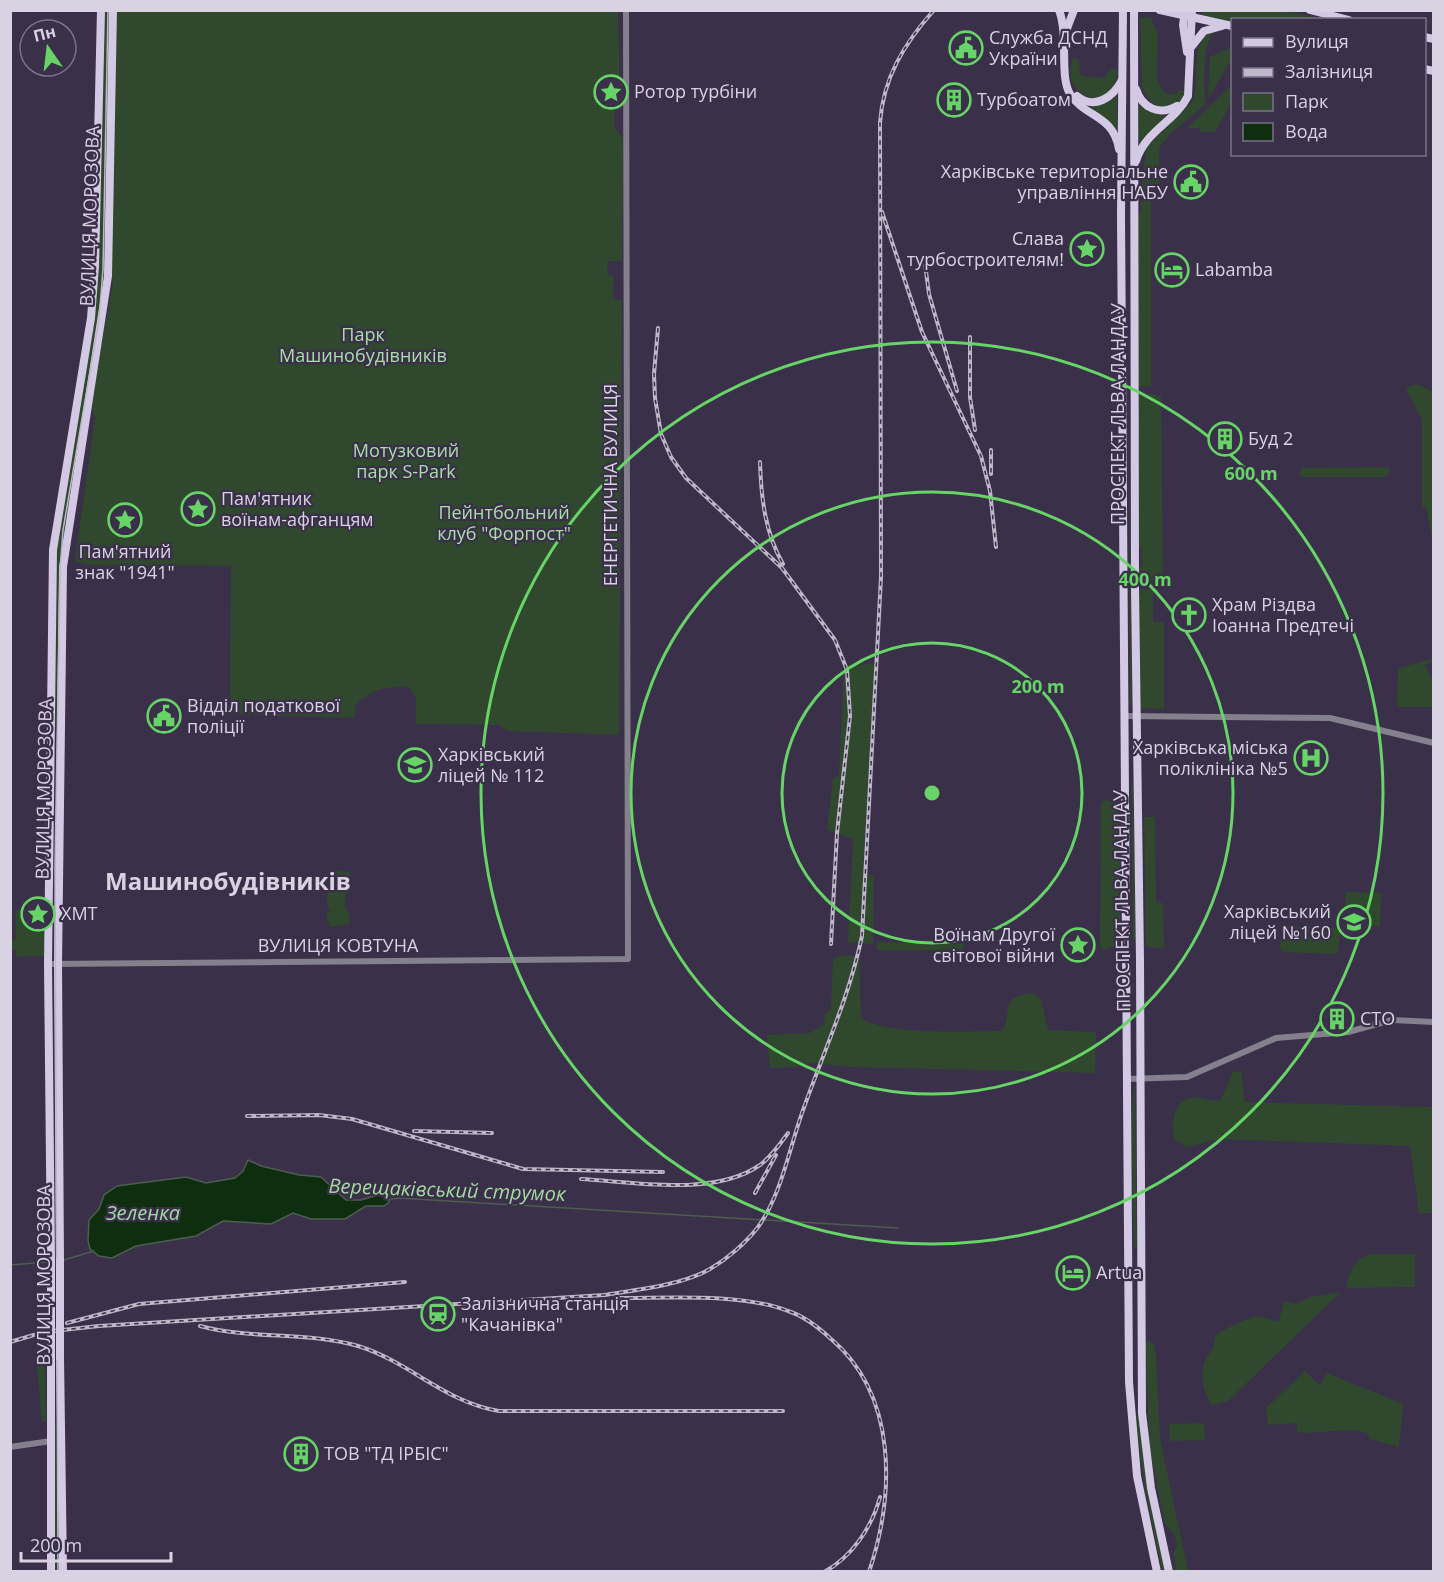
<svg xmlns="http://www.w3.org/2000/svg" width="1444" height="1582" font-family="'Open Sans',sans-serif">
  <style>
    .green { fill: #2f482e }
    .water { fill: #0f2d0f; stroke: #4c5e4f; stroke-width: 1.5 }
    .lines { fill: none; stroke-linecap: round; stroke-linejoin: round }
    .stream { stroke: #4c5e4f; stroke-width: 1.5 }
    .minor { stroke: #85808d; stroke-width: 6 }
    .major { stroke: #d4c9e5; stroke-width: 8 }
    .tram { stroke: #beb7c9; stroke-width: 1.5 }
    .rail-casing { stroke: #beb7c9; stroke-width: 4 }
    .rail { stroke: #3b3049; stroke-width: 1.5; stroke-dasharray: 4.5; stroke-linecap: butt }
    .major-bridge { stroke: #d4c9e5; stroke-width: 8 }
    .ring { fill: none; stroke: #66d466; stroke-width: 3 }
    .labels { text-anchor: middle; stroke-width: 4.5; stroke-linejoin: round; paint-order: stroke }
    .poi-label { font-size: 18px; fill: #d9d2e3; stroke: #3b3049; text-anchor: start }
    .street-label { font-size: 18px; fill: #d9d2e3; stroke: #3b3049 }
    .park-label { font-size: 18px; fill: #a9dea7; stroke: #3b3049 }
    .water-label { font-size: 20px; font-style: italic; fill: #a4d9a2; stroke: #3b3049 }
    .district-label { font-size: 24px; font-weight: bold; fill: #d9d2e3; stroke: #3b3049 }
    .centre { fill: #66d466; stroke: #3b3049; stroke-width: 3 }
    .ring-label { font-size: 18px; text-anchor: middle; font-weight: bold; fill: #66d466; stroke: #3b3049; stroke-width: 4.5; stroke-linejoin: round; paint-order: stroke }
  </style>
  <rect width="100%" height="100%" fill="#3b3049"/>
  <g class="green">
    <polygon points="103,11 110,11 104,281 65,531 60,723 52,723 55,549 93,321"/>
    <path d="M 115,11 L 618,11 L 620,84 L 607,84 L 608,93 L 608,87 L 617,87 L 617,97 L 608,98 L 608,100 L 615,102 L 614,127 L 623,138 L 622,261 L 608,261 L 607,274 L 614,276 L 613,299 L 622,301 L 619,735 L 507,731 L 499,725 L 416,724 L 416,699 L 409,687 C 388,686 370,689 355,706 L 355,718 L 230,714 L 231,566 L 90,565 L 75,561 L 95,418 L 92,409 L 94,385 L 113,284 L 111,269 Z"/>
    <polygon points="1285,11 1324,19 1232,20 1232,22 1202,15 1203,11"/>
    <path d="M 1140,17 L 1151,18 L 1158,35 L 1157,80 L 1164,92 L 1169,94 L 1175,94 L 1179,90 L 1185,91 C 1177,116 1150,110 1142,88 Z"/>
    <path d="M 1210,31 L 1214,32 C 1201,43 1205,87 1205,105 L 1170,134 L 1159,148 L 1160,187 L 1151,198 L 1141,198 L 1146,148 L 1192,102 C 1203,76 1186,53 1210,31 Z"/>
    <polygon points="1232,47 1232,58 1208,99 1210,57"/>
    <path d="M 1073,58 L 1079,60 L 1080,73 L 1082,76 L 1105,78 L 1110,69 L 1117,69 C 1120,115 1057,102 1073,58 Z"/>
    <polygon points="1232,85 1232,101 1215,132 1200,132 1200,128 1187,128"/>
    <polygon points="1115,95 1117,96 1117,130 1091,107"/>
    <polygon points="1140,106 1165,116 1141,142 1138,139 1138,107"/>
    <polygon points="1141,201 1151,201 1151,386 1137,387 1138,214 1141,214"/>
    <polygon points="1412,385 1420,385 1433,392 1433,542 1426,507 1422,507 1422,420 1406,389"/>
    <polygon points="1154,394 1161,397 1163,581 1138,581 1138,568 1142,566 1141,548 1137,541 1137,395"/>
    <polygon points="1129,396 1132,706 1130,706"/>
    <polygon points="1389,467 1389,473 1384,477 1303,477 1299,473 1302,468"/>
    <polygon points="1153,589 1153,622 1164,622 1164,709 1139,708 1138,590"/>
    <polygon points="1433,659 1433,662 1425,664 1433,682 1433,707 1397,707 1398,668"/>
    <polygon points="875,664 863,874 874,876 873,944 848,942 853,839 827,830 833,778 839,776 844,665"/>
    <polygon points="1131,786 1133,786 1136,940 1133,940"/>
    <polygon points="1105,800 1120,803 1120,945 1103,950 1100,946 1101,802"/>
    <polygon points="1144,817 1155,817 1156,903 1163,903 1164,949 1146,946"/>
    <polygon points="328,870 350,872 350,892 345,894 345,909 349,912 349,924 330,927 326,914 330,911 327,903"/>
    <polygon points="1346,892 1381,893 1380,926 1344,925"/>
    <polygon points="15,910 44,910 45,956 16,957 16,950 11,949 10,941 16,940"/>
    <polygon points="1285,926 1337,928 1340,933 1338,952 1334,954 1283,952 1280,947 1282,929"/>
    <polygon points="877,942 964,944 963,950 877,950"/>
    <path d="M 842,955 L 859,957 L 861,1018 C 890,1036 966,1031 1002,1031 C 1014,1008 998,997 1034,993 L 1041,999 L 1048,1030 L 1096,1032 L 1095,1073 L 850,1067 L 813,1063 L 798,1067 L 770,1068 L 767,1035 L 810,1033 L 824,1024 L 825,1014 L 831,1008 L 833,959 Z"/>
    <path d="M 1241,1071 L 1245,1102 L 1433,1107 L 1433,1213 L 1419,1213 L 1410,1146 L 1220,1139 L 1186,1147 L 1174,1139 C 1171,1119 1174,1094 1202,1098 C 1210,1099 1213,1103 1221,1099 L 1233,1072 Z"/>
    <path d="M 1135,1085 L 1137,1248 L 1134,1247 C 1134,1226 1129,1093 1135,1085 Z"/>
    <path d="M 1369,1254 L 1415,1254 L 1415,1287 L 1346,1288 C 1349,1273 1354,1260 1369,1254 Z"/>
    <path d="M 1341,1292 L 1228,1401 L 1211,1405 C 1204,1390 1199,1378 1205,1361 C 1206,1356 1211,1353 1213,1349 C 1215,1345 1213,1340 1216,1336 C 1219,1331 1247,1319 1253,1317 C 1264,1314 1270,1322 1279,1321 L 1284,1301 L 1295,1304 L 1310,1297 Z"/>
    <polygon points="1148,1340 1154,1345 1156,1356 1160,1439 1188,1571 1176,1571 1174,1553 1177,1545 1174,1533 1165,1524 1150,1451 1145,1346"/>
    <polygon points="45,1345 46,1421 42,1422 36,1354"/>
    <polygon points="1305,1371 1320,1385 1327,1373 1403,1404 1399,1447 1370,1439 1367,1433 1352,1430 1303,1433 1296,1431 1298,1423 1268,1425 1266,1408"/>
    <path d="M 1139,1415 L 1148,1488 L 1165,1571 L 1162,1571 C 1151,1520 1140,1469 1136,1416 Z"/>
    <polygon points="54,1423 59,1423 60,1571 53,1572"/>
    <polygon points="1204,1423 1205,1440 1170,1441 1169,1424"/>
  </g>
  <polygon class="water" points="248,1160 261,1166 299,1175 321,1177 346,1200 361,1200 385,1193 389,1202 384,1206 366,1206 345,1219 311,1219 293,1213 271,1224 223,1221 196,1236 136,1246 112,1258 99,1256 90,1249 88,1241 89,1220 99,1209 104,1195 117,1186 186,1177 206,1183 235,1178 243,1171"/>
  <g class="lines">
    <g class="stream">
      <polyline points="387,1200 399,1198 898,1228"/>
      <polyline points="64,1260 94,1251"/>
      <polyline points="10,1265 47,1262"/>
    </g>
    <g class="minor">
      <polyline points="1125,716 1330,718 1434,743"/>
      <polyline points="48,964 628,959 626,10"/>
      <polyline points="1127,1079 1187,1077 1276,1038 1348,1032 1392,1020 1434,1022"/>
      <polyline points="10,1447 51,1441"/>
    </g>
    <g class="major">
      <path d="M 1059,10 C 1069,36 1059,76 1070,94 C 1085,118 1113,114 1119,149"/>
      <polyline points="1123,10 1121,214 1129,1382 1137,1476 1157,1572"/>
      <polyline points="1134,10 1135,588 1140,960 1142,1413 1151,1488 1169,1572"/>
      <polyline points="1160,10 1232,26"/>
      <polyline points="1310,10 1349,20"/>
      <polyline points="1185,11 1183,25 1187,52"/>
      <polyline points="1066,31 1074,10"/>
      <polyline points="1424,37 1434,39"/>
      <polyline points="1192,46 1204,31 1222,26"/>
      <polyline points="1424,69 1434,71"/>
      <path d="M 1136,89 C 1142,108 1159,116 1177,106"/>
      <path d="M 1077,96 C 1094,110 1113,98 1122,80"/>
      <path d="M 1136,161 C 1145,131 1175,122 1188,96 L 1192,10"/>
      <polyline points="51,1261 48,964 53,550 91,318 95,266 101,10"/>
      <polyline points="60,1261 58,964 63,567 108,276 113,10"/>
      <polyline points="51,1357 51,1572"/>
      <polyline points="60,1357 63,1572"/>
    </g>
    <polyline class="tram" points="58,1572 55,866 60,572 63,530 99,319 103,269 108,10"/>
    <defs>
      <g id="rail">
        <polyline points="882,212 922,332 981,456 990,491 996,547"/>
        <polyline points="925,264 929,294 957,391"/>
        <polyline points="658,328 654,374 655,398 661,434 671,457 686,478 782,568 835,640 847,670 850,716 837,833 831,944"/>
        <polyline points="970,337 970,397 975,430"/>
        <polyline points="991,450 991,474"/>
        <path d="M 760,462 C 761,497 765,533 783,564"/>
        <polyline points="247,1116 319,1115 352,1119 523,1169 663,1172"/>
        <polyline points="414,1131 492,1133"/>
        <path d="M 581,1179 C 635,1182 714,1197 760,1165 C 772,1156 780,1144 788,1133"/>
        <polyline points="755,1193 776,1155"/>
        <path d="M 620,1298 C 668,1298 743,1293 788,1311 C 804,1316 818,1327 830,1338 C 898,1395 895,1494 869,1572"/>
        <polyline points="67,1323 139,1304 405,1282"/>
        <path d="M 200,1326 C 252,1340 307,1331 358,1346 C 410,1362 444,1402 499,1411 L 783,1411"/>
        <path d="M 10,1342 L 44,1332 L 99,1326 L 604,1295 C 635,1290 683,1285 710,1269 C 727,1259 746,1243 758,1227 C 781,1195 789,1150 802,1113 C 823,1053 849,998 862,936 L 881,577 L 880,123 C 883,78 904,44 934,10"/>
        <path d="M 824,1572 C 852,1557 872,1527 880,1497"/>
      </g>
    </defs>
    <use href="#rail" class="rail-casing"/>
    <use href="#rail" class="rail"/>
    <g class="major-bridge">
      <polyline points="51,1261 51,1357"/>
      <polyline points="60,1261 60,1357"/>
    </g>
  </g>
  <g class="ring">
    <circle cx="932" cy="793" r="150"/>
    <circle cx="932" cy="793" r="301"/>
    <circle cx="932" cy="793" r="451"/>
  </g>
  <defs>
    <symbol id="civic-ring" viewBox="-11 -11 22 22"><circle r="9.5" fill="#3b3049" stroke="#66d466" stroke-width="1.5"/><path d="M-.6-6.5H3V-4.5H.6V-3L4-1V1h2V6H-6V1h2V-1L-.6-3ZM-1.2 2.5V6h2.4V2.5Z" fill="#66d466"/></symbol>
    <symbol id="sight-ring" viewBox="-11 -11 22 22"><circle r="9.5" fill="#3b3049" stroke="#66d466" stroke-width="1.5"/><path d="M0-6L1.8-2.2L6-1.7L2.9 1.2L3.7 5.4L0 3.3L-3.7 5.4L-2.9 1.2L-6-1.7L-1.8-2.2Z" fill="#66d466"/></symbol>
    <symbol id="building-ring" viewBox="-11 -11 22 22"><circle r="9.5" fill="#3b3049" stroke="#66d466" stroke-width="1.5"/><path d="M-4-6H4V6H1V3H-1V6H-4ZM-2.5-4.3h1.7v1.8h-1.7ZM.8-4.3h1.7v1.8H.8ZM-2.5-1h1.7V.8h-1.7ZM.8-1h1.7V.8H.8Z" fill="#66d466"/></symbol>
    <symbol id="hotel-ring" viewBox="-11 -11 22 22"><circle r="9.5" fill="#3b3049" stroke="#66d466" stroke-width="1.5"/><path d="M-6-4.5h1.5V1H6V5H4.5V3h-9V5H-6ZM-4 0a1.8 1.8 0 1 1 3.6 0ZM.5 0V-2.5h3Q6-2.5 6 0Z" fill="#66d466"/></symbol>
    <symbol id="church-ring" viewBox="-11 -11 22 22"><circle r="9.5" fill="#3b3049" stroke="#66d466" stroke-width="1.5"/><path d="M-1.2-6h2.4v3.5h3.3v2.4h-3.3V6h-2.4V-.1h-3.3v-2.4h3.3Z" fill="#66d466"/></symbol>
    <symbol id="hospital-ring" viewBox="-11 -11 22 22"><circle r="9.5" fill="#3b3049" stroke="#66d466" stroke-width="1.5"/><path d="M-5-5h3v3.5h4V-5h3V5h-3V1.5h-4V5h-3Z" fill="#66d466"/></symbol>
    <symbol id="university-ring" viewBox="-11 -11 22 22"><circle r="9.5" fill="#3b3049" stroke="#66d466" stroke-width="1.5"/><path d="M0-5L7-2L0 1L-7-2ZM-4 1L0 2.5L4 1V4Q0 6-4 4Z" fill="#66d466"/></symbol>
    <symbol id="school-ring" viewBox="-11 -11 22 22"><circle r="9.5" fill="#3b3049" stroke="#66d466" stroke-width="1.5"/><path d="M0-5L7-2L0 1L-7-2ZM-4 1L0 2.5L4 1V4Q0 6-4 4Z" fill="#66d466"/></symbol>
    <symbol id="station-ring" viewBox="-11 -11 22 22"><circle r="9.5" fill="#3b3049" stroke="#66d466" stroke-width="1.5"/><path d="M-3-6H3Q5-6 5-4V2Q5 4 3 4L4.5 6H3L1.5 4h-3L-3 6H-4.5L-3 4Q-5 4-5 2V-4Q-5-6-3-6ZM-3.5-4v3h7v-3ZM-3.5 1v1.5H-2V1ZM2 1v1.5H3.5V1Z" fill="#66d466"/></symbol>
  </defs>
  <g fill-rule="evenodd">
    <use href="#civic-ring" x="947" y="29" width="38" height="38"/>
    <use href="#sight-ring" x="592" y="73" width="38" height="38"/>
    <use href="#building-ring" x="935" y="81" width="38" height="38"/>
    <use href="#civic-ring" x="1172" y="163" width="38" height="38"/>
    <use href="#sight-ring" x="1068" y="230" width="38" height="38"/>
    <use href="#hotel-ring" x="1153" y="251" width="38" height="38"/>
    <use href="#building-ring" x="1206" y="420" width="38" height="38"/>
    <use href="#sight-ring" x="179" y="490" width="38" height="38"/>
    <use href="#sight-ring" x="106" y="501" width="38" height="38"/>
    <use href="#church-ring" x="1170" y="596" width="38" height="38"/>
    <use href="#civic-ring" x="145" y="697" width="38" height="38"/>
    <use href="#hospital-ring" x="1292" y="739" width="38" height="38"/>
    <use href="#university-ring" x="396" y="746" width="38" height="38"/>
    <use href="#sight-ring" x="19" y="895" width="38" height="38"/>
    <use href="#school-ring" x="1335" y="903" width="38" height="38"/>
    <use href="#sight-ring" x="1059" y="926" width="38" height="38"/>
    <use href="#building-ring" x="1318" y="1000" width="38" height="38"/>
    <use href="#hotel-ring" x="1054" y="1254" width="38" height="38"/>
    <use href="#station-ring" x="419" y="1295" width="38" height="38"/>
    <use href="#building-ring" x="282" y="1435" width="38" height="38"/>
  </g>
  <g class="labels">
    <g class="poi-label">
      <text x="989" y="44">Служба ДСНД<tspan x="989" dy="21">України</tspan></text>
      <text x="634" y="98">Ротор турбіни</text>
      <text x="977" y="106">Турбоатом</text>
      <text x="1168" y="178" text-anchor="end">Харківське територіальне<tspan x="1168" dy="21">управління НАБУ</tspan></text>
      <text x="1064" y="245" text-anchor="end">Слава<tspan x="1064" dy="21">турбостроителям!</tspan></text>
      <text x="1195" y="276">Labamba</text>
      <text x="1248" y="445">Буд 2</text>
      <text x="221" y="505">Пам'ятник<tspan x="221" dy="21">воїнам-афганцям</tspan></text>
      <text x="125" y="558" text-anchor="middle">Пам'ятний<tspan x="125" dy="21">знак "1941"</tspan></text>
      <text x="1212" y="611">Храм Різдва<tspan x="1212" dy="21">Іоанна Предтечі</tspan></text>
      <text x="187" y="712">Відділ податкової<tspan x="187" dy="21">поліції</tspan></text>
      <text x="1288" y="754" text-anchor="end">Харківська міська<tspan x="1288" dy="21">поліклініка №5</tspan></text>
      <text x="438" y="761">Харківський<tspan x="438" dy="21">ліцей № 112</tspan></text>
      <text x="1331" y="918" text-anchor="end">Харківський<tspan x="1331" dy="21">ліцей №160</tspan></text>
      <text x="61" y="920">ХМТ</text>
      <text x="1055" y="941" text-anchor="end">Воїнам Другої<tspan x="1055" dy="21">світової війни</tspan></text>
      <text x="1360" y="1025">СТО</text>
      <text x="1096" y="1279">Artua</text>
      <text x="461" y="1310">Залізнична станція<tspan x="461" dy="21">"Качанівка"</tspan></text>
      <text x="324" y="1460">ТОВ "ТД ІРБІС"</text>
    </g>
    <g class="street-label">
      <text transform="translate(90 216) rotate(-88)" y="6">ВУЛИЦЯ МОРОЗОВА</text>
      <text transform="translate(1118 414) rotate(-90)" y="6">ПРОСПЕКТ ЛЬВА ЛАНДАУ</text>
      <text transform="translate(611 485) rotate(-90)" y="6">ЕНЕРГЕТИЧНА ВУЛИЦЯ</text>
      <text transform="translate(44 789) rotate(-89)" y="6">ВУЛИЦЯ МОРОЗОВА</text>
      <text transform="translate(1122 901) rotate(-91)" y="6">ПРОСПЕКТ ЛЬВА ЛАНДАУ</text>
      <text x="338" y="952">ВУЛИЦЯ КОВТУНА</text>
      <text transform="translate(44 1275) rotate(-90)" y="6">ВУЛИЦЯ МОРОЗОВА</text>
    </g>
    <g class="park-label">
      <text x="363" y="341">Парк<tspan x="363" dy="21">Машинобудівників</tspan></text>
      <text x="406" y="457">Мотузковий<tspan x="406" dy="21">парк S-Park</tspan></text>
      <text x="504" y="519">Пейнтбольний<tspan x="504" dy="21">клуб "Форпост"</tspan></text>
    </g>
    <g class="water-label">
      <text transform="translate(447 1190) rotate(2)" y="7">Верещаківський струмок</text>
      <text x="143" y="1220">Зеленка</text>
    </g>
    <g class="district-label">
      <text x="228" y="890">Машинобудівників</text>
    </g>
  </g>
  <circle cx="932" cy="793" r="9" class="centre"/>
  <g class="ring-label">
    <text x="1251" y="480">600 m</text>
    <text x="1145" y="586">400 m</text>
    <text x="1038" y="693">200 m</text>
  </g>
  <rect width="1444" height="1582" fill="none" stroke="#d9d2e3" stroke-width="24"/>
  <rect x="1231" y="18" width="195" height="138" fill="#3b3049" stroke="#7a7187" stroke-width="1.5"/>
  <rect x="1243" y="38" width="30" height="9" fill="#d4c9e5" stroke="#7a7187" stroke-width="1.5"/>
  <text x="1285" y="48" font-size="18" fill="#d9d2e3">Вулиця</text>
  <rect x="1243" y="68" width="30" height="9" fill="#beb7c9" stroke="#7a7187" stroke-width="1.5"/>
  <text x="1285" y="78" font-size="18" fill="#d9d2e3">Залізниця</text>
  <rect x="1243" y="93" width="30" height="18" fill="#2f482e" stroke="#7a7187" stroke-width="1.5"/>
  <text x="1285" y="108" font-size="18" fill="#d9d2e3">Парк</text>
  <rect x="1243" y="123" width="30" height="18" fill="#0f2d0f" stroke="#7a7187" stroke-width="1.5"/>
  <text x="1285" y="138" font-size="18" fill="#d9d2e3">Вода</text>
  <g transform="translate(48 48) rotate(346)"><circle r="28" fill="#3b3049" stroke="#7a7187" stroke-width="1.5"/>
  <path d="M0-4.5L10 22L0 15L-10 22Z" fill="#66d466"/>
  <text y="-9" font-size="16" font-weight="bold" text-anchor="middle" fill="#d9d2e3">Пн</text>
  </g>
  <path d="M21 1552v9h150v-9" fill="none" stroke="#d9d2e3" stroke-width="3"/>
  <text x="30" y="1552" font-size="18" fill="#d9d2e3" stroke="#3b3049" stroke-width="4.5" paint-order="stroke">200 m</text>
</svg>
